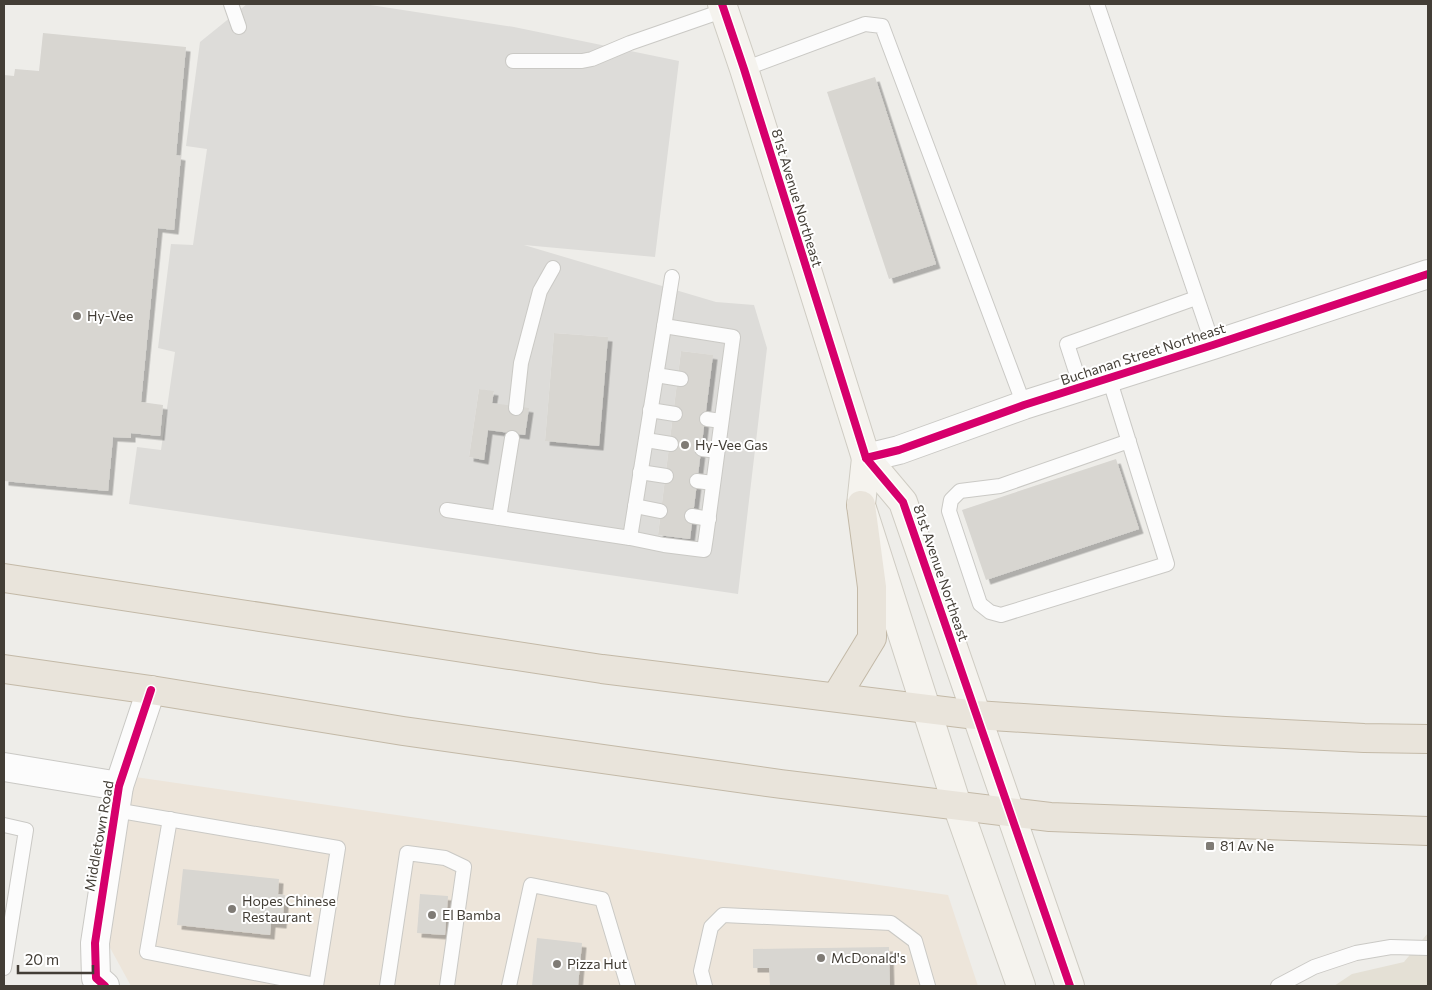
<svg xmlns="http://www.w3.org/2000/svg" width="1432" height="990" font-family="Commissioner,sans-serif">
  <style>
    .commercial { fill: #ede5da }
    .education { fill: #e4e0d5 }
    .parking { fill: #dddcd9; fill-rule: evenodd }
    .building { fill: #d8d6d1; filter: url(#shadow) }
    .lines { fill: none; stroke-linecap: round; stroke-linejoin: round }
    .lane-casing { stroke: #cac9c5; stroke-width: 16 }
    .street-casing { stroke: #cac9c5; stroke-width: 30 }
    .secondary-casing { stroke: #cfccc3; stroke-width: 30 }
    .highway-casing { stroke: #c3b9a7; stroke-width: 30 }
    .lane { stroke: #fcfcfc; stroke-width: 14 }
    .street { stroke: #fcfcfc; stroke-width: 28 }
    .secondary { stroke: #f5f3ee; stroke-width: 28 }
    .highway { stroke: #e9e4db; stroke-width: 28 }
    .cycleway-casing { stroke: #fff; stroke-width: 11 }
    .cycleway { stroke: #d6006c; stroke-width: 8 }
    .poi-dot { fill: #7f7b75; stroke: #fff; stroke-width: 2 }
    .labels { text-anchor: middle; stroke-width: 4; stroke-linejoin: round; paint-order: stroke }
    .street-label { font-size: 14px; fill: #433e36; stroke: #fff }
    .poi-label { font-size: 14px; fill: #433e36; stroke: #fff; text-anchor: start }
  </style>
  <defs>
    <filter id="shadow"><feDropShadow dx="4.5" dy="4.5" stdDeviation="0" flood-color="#0004"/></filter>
  </defs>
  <rect width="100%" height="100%" fill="#eeede9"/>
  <polygon class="commercial" points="135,777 948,895 978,986 131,986 108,944"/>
  <polygon class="education" points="1428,933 1428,986 1334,986 1352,974 1404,962"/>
  <path class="parking" d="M 247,4 L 364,4 L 514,27 L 679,61 L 655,257 L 524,245 L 716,302 L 754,305 L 767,348 L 738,594 L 129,504 L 137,447 L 161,450 L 175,352 L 158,348 L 171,244 L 193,245 L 207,149 L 186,146 L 200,42 ZM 554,333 L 608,337 L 545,441 ZM 681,351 L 712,355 L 689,539 L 658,535 ZM 479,389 L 494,392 L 483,460 L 469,457 Z"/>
  <g class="building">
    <polygon points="43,33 186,47 176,155 181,156 174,230 158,228 141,402 163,405 160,436 131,433 131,438 113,437 108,491 4,481 4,75 14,76 15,69 39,71"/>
    <polygon points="875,77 936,264 889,279 827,92"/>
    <polygon points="554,333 608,337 599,446 545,441"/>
    <polygon points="681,351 713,355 690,539 658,535"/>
    <polygon points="479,389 494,391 492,403 529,408 525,435 488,430 484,460 469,457"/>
    <polygon points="1116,459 1139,529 986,580 962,510"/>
    <polygon points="183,869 279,879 278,894 285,895 282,924 271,923 270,935 177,925"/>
    <polygon points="420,894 448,896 445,935 417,933"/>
    <polygon points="537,938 582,943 578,986 532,986"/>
    <polygon points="889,947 890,986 770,986 769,968 753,968 753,949"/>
  </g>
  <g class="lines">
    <defs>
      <g id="lane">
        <polyline points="231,4 239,27"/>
        <polyline points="1097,4 1213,345"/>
        <polyline points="513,61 582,61 592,59 630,43 725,10"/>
        <polyline points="744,69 865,24 882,26 1024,405"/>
        <polyline points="656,375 681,379"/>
        <polyline points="1109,378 1167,564 1001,615 990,612 980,604 949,511 951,500 960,491 1000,486 1129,441"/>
        <polyline points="1081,387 1067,344 1196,298"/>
        <polyline points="516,408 521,363 540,291 553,268"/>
        <polyline points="650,410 675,414"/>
        <polyline points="707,419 721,421"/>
        <polyline points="646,440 671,444"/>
        <polyline points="702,449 717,451"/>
        <polyline points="640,472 666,476"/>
        <polyline points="697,481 713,483"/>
        <polyline points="635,506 660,511"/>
        <polyline points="447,510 630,538 672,277"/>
        <polyline points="692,516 709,519"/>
        <polyline points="499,518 512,438"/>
        <polyline points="630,538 664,545 704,550 706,537 733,337 664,326"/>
        <polyline points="115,810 338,848 316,986"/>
        <polyline points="170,819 147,952 316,985"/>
        <polyline points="4,825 26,830 4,968"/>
        <polyline points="387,986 407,853 445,858 464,867 447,986"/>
        <polyline points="509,986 531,885 602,899 628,986"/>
        <polyline points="705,986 701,971 711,927 723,915 891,923 915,941 928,986"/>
        <polyline points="1278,986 1314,967 1356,953 1391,947 1428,948"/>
      </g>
      <g id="street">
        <polyline points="866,458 899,450 1024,405 1213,345 1428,274"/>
        <polyline points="4,767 119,786"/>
        <polyline points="105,986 96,978 95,943 119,786 151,690"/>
      </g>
      <g id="secondary">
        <polyline points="722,4 744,69 866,458 903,502 1070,986"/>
        <polyline points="866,458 861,505 957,805 1021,986"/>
      </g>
      <g id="highway">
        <polyline points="4,578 602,669 976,715 1225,731 1364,738 1428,739"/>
        <polyline points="4,669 151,690 403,731 781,784 1050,817 1428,831"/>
        <polyline points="836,697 872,638 872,587 861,505"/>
      </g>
    </defs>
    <use href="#lane" class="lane-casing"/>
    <use href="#street" class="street-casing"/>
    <use href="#secondary" class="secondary-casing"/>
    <use href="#highway" class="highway-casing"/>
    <use href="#lane" class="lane"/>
    <use href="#street" class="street"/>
    <use href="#secondary" class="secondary"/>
    <use href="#highway" class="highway"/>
    <defs>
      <g id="cycleway">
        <polyline points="722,4 744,69 866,458 903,502 1070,986"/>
        <polyline points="866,458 899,450 1024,405 1213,345 1428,274"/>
        <polyline points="105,986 96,978 95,943 119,786 151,690"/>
      </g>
    </defs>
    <use href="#cycleway" class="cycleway-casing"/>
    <use href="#cycleway" class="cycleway"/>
  </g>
  <g class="poi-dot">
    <circle cx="77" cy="316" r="5"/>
    <circle cx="685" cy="445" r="5"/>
    <rect x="1205" y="841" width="10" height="10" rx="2.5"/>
    <circle cx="232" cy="909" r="5"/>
    <circle cx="432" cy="915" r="5"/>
    <circle cx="821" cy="958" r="5"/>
    <circle cx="557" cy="964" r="5"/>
  </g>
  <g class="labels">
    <g class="street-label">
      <text transform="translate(797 198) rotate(73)" y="5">81st Avenue Northeast</text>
      <text transform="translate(1143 354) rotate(-18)" y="5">Buchanan Street Northeast</text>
      <text transform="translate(941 573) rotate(71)" y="5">81st Avenue Northeast</text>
      <text transform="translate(99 836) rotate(-80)" y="5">Middletown Road</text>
    </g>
    <g class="poi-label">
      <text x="87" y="321">Hy-Vee</text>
      <text x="695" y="450">Hy-Vee Gas</text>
      <text x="1220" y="851">81 Av Ne</text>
      <text x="242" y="906">Hopes Chinese<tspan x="242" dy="16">Restaurant</tspan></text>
      <text x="442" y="920">El Bamba</text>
      <text x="831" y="963">McDonald's</text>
      <text x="567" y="969">Pizza Hut</text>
    </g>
  </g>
  <rect width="1432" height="990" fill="none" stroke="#433e36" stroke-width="10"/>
  <path d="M18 965v8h75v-8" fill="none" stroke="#433e36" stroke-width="2.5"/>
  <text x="25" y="965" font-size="15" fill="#433e36" stroke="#ffffff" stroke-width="4" paint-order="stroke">20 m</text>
</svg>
